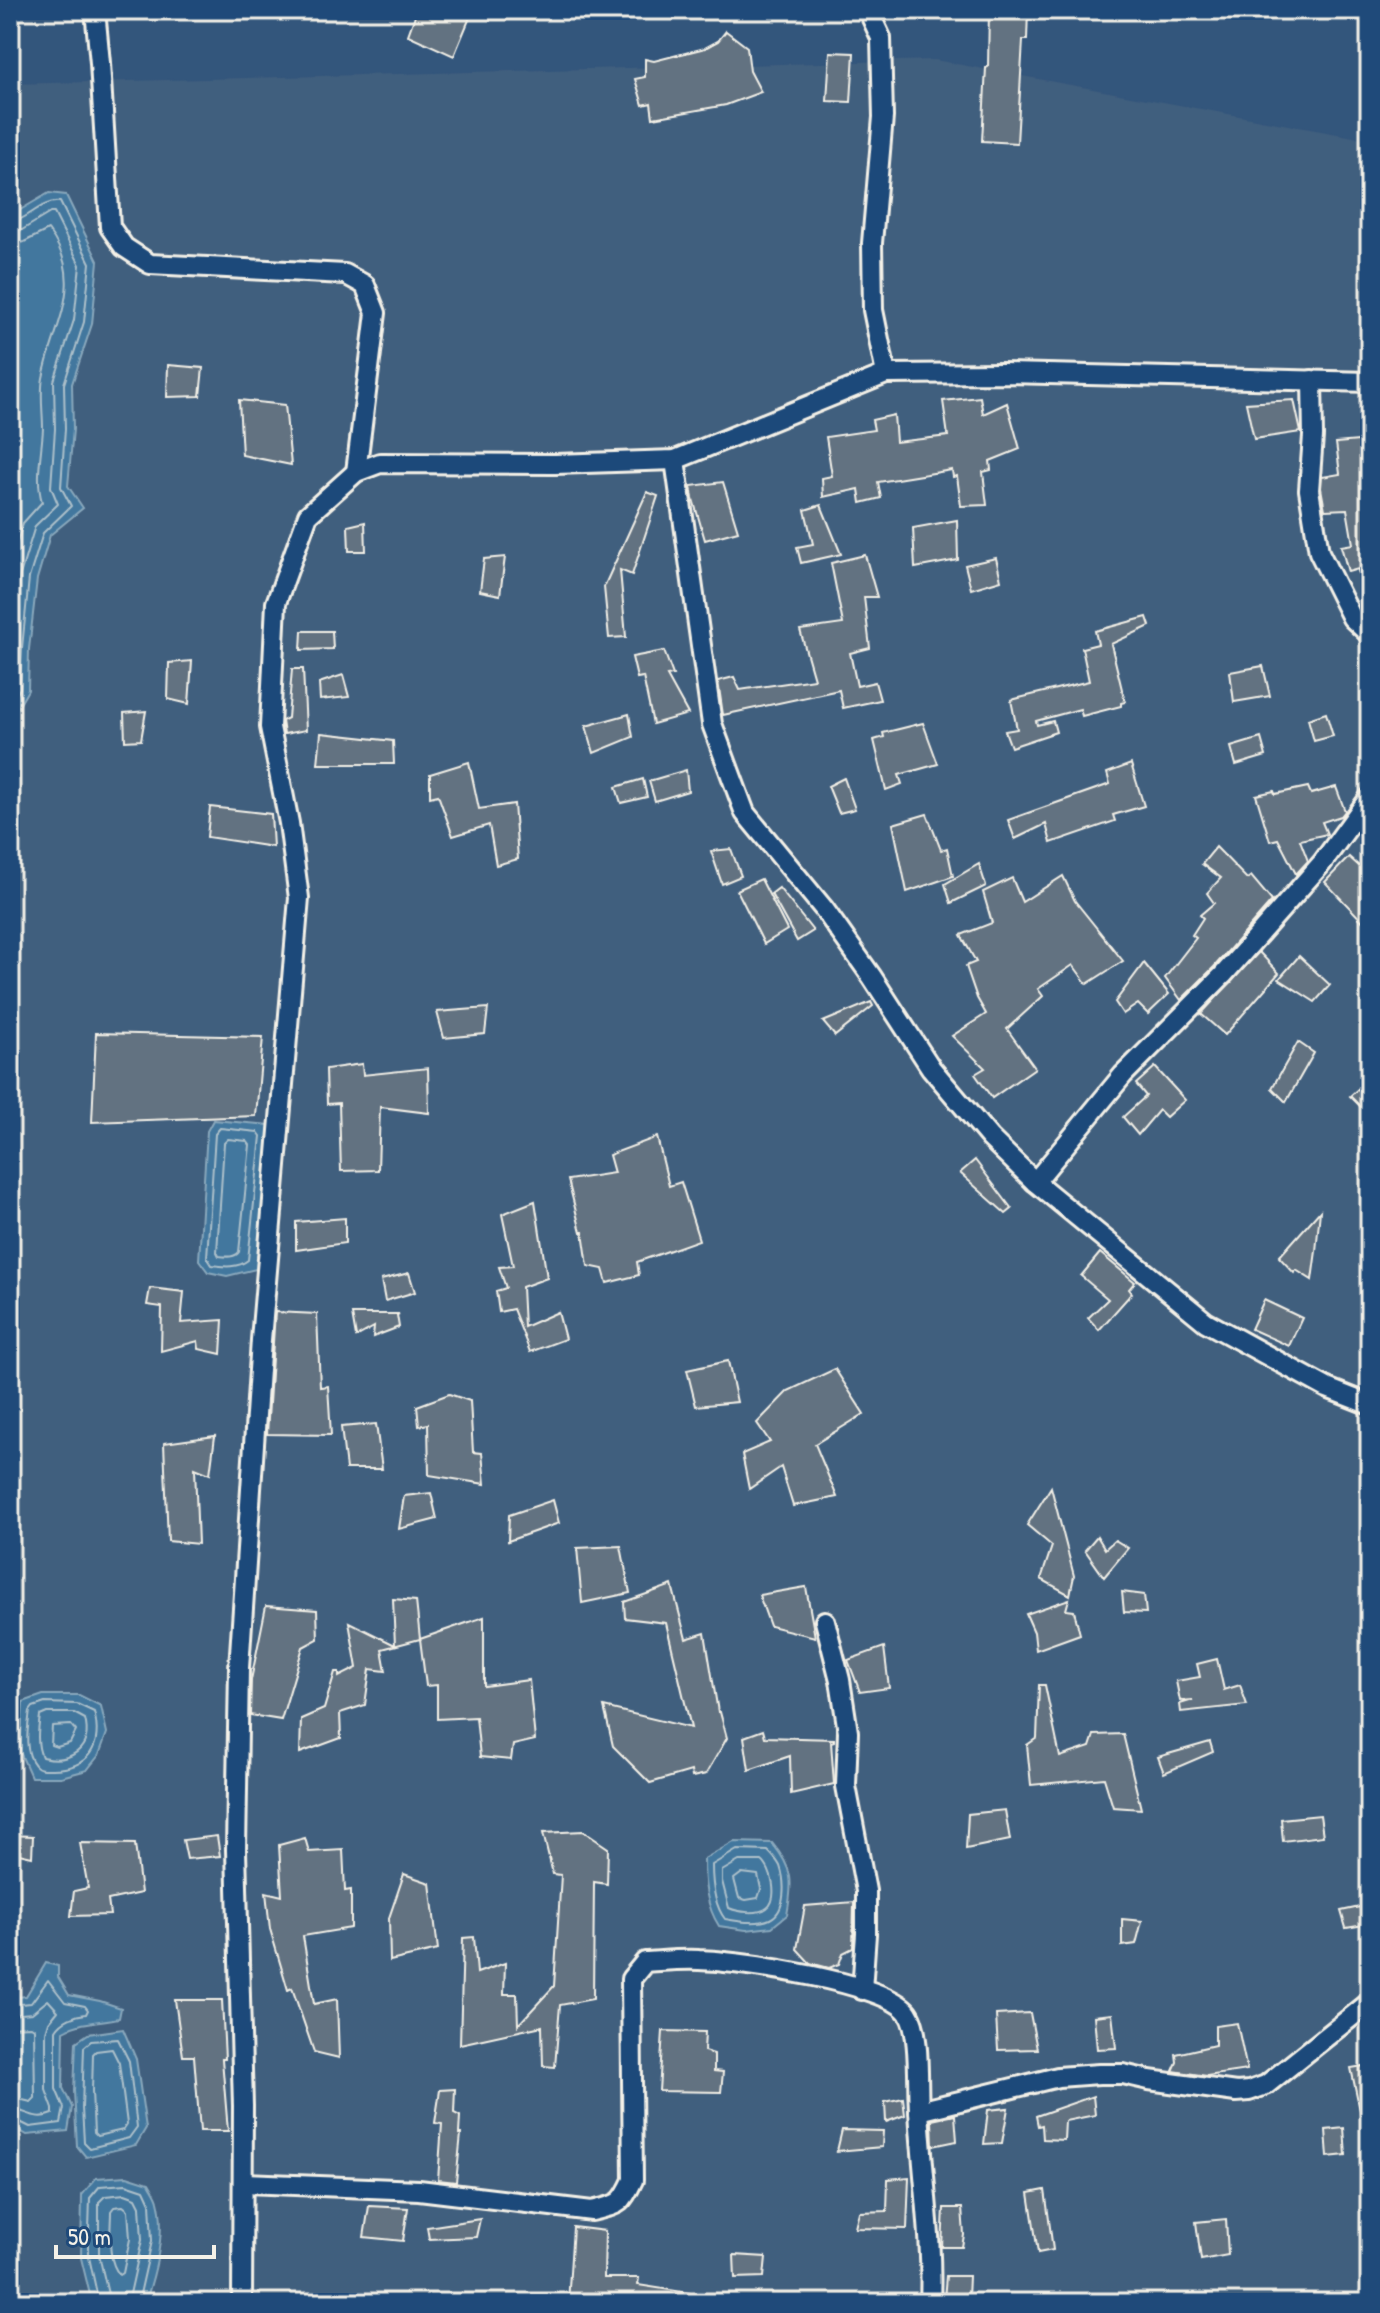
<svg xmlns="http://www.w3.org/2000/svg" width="1380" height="2313" font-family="'Patrick Hand',sans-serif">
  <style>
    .built { fill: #415e7e }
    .water { fill: #42779e; stroke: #89a8bc; stroke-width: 2 }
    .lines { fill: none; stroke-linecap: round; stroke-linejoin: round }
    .shore { stroke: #adc0ca; stroke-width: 2 }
    .building { fill: #627281; stroke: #f4f1e8; stroke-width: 2 }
    .minor-casing { stroke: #f4f1e8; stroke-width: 24 }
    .minor { stroke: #1f4a7a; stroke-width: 18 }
  </style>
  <rect width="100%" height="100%" fill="#33567c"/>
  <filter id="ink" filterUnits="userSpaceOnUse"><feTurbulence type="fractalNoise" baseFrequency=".0125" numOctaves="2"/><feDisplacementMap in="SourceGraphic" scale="16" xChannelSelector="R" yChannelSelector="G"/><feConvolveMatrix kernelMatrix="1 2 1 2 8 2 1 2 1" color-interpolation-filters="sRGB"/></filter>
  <g filter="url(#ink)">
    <polygon class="built" points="935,60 1370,140 1370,2303 10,2303 10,84"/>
    <g class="water">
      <polygon points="49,193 66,195 98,261 92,324 72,384 73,429 68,486 83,508 50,535 37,579 29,649 28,690 10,721 10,216"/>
      <polygon points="213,1120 270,1125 256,1269 227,1276 208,1272 199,1260 207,1131"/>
      <polygon points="43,1695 79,1695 101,1706 107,1733 99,1755 87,1770 61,1777 31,1777 20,1752 23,1702"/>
      <path d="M 734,1842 L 772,1843 C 794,1869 793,1883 787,1915 L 772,1927 L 746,1930 L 719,1926 C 706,1906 704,1882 704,1859 Z"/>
      <path d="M 46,1963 L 58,1966 L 58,1977 L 69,1995 L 100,2001 L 121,2008 L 119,2018 C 99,2022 82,2021 64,2031 L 63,2088 L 72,2107 L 68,2131 L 27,2135 L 10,2125 L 10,1998 L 26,1996 Z"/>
      <polygon points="123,2029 136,2059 146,2128 136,2145 86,2157 77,2146 74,2091 76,2042 88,2034"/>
      <path d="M 127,2176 L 149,2183 C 152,2189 157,2195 158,2201 C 166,2231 155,2274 145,2303 L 92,2303 L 81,2258 L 82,2195 L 96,2178 Z"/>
    </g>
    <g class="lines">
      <g class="shore">
        <path d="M 10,223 C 28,220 41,200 60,202 L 90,263 L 84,322 L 64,384 L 65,429 L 61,487 L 71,506 L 43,533 L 29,578 L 22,648 L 20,688 L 10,707"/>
        <polyline points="10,233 22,230 50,213 54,213 80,265 74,320 54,381 55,429 51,487 58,504 35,526 20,575 12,647 10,686"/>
        <path d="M 10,245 L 24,242 L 48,230 C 88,282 53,325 43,378 C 40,394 43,412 43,428 C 42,452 35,478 42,502 L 23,523 L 10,565"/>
        <path d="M 220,1128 L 258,1132 L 261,1136 L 248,1260 C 238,1268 225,1267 212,1265 L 207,1257 L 215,1134 Z"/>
        <path d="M 228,1139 L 247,1141 L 250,1145 L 239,1252 C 235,1258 226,1257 219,1256 L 217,1252 L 224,1143 Z"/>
        <path d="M 45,1703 L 77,1704 L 94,1712 C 103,1746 89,1769 52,1769 C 45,1769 39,1770 35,1765 C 23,1751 28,1727 30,1711 L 33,1707 Z"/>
        <path d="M 47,1713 L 74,1713 L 85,1719 C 93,1749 70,1764 42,1757 C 36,1744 38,1730 40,1716 Z"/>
        <polygon points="71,1725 76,1731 70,1743 57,1747 51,1745 52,1726"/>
        <path d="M 737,1850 L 768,1851 C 772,1855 777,1860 780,1866 C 785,1881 787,1911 770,1919 C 757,1925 738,1921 725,1919 C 714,1905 712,1882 712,1865 Z"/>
        <path d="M 739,1861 L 762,1861 C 772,1869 779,1899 767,1908 C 758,1915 738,1912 729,1908 L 722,1881 L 722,1871 Z"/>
        <polygon points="742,1873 758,1875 761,1889 758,1898 746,1900 739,1898 734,1879"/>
        <path d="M 10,2005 L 31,2003 L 48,1980 L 65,2002 L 85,2006 L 88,2010 L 86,2014 C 75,2015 62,2020 56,2030 L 56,2089 L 64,2108 L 61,2123 L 30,2127 L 16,2120 L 10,2119"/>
        <path d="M 10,2015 L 32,2013 L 48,2000 L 58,2011 L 49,2022 L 46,2032 L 46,2090 L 53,2109 L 53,2114 C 34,2122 27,2110 10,2109"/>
        <polyline points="10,2027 31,2026 34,2028 35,2098 31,2102 10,2097"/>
        <polygon points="118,2039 129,2061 137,2127 129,2138 90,2148 84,2142 82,2108 84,2047 91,2041"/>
        <polygon points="112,2049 119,2063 127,2124 123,2130 97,2136 94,2133 92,2091 93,2054 96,2051"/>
        <path d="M 123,2206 L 128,2210 L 130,2239 L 123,2273 L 120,2275 C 106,2261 111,2230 111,2211 L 114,2207 Z"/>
        <polyline points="99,2303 89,2257 89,2229 90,2198 100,2186 126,2184 144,2190 150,2203 152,2241 138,2303"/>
        <polyline points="110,2303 99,2255 99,2202 105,2196 125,2194 136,2198 140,2206 142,2240 128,2303"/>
      </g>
    </g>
    <g class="building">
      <polygon points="417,10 473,10 454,56 408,35"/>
      <polygon points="989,10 1028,10 1027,40 1023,40 1017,143 982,141 986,68 988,67"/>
      <polygon points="726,31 747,47 750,71 761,92 726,105 653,118 651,103 643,105 635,79 645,77 645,59 654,61 705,48 718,41"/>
      <polygon points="830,52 854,53 851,102 827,101"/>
      <polygon points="168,365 203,368 200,396 167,397"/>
      <polygon points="980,397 983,414 1007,403 1020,449 990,461 991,470 983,472 987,505 961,506 957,476 953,477 952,470 878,482 881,498 861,503 859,489 823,497 822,478 832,476 826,437 874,430 872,420 894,415 896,442 948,436 943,401"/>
      <polygon points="239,400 285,405 291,465 242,455"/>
      <polygon points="1294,400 1301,432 1254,439 1246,403"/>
      <polygon points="1370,440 1370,587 1361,588 1358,569 1348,572 1341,546 1353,544 1347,509 1325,510 1321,488 1322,477 1340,474 1336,443"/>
      <polygon points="723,482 738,531 705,540 693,499 691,486"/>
      <polygon points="647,492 658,496 632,575 620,570 626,637 609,638 604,587"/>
      <polygon points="821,505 841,554 801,563 797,547 813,544 805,510"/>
      <polygon points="957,520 958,560 915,568 913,528"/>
      <polygon points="365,522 366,551 349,551 348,526"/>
      <polygon points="865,555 877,597 864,597 870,648 850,653 857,686 875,682 880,700 843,708 839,690 723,715 718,681 734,677 740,690 814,679 800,630 843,624 831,563"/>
      <polygon points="505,557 500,595 480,591 484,559"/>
      <polygon points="996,558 1001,580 971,589 965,565"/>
      <polygon points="1147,617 1150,626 1111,644 1125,702 1121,703 1121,706 1082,716 1080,709 1036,721 1037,725 1053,721 1056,732 1011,747 1005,731 1017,729 1011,700 1089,681 1082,648 1098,644 1095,631"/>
      <polygon points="302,631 332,631 333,649 301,650"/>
      <polygon points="664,651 673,675 667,676 688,714 653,724 643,677 637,678 632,657"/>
      <polygon points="192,661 189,704 168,699 169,663"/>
      <polygon points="1263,666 1270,696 1234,702 1230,672"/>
      <polygon points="292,669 303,669 306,730 284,734 282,721 288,718"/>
      <polygon points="343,675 349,697 320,700 319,683"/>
      <polygon points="146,711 141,740 125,741 124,713"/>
      <polygon points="1326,713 1333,736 1314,741 1308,719"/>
      <polygon points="629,714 633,737 594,753 586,726"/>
      <polygon points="923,723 938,764 899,775 902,784 886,790 874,740 884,737 883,733"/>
      <polygon points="321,733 393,741 394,764 318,764"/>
      <polygon points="1261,738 1266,756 1236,765 1231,747"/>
      <polygon points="469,762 479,809 514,804 518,859 496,865 489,825 453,836 438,795 430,797 430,774"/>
      <polygon points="1131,764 1144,806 1113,815 1115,821 1051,843 1046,824 1015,839 1008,820 1110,784 1107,773"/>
      <polygon points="686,770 688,791 655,801 649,781"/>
      <polygon points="844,778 855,809 839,813 828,786"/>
      <polygon points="643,779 647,797 621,803 616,787"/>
      <polygon points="1308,787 1311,794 1336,787 1345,811 1341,816 1322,822 1327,834 1300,840 1308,861 1296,874 1278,839 1270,841 1256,795 1274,791 1275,794"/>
      <polygon points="210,807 271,814 273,847 207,837"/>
      <polygon points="927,814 941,850 947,848 953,876 907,892 893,824"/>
      <polygon points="1216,847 1247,879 1251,876 1272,901 1214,967 1181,1000 1165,978 1196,938 1192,935 1203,918 1200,915 1214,903 1207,893 1221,878 1202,864"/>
      <polygon points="731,849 741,876 722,884 711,851"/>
      <polygon points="1349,857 1370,876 1370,929 1325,882"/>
      <polygon points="979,864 986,886 951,903 945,884"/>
      <polygon points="1063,876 1075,901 1123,961 1087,984 1073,965 1038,989 1043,996 1007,1029 1035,1068 992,1098 975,1074 985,1068 952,1036 986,1014 977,998 966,966 976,962 961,935 992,923 983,892 1012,878 1022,902"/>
      <polygon points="761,879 787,930 764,944 737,890"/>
      <polygon points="779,888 813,931 797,941 771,894"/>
      <polygon points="1259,952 1279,973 1225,1035 1201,1014"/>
      <polygon points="1299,956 1330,985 1315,1002 1279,979"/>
      <polygon points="1144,963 1169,994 1148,1014 1138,1004 1123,1014 1115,1002"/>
      <polygon points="871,1002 873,1006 835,1036 823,1022"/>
      <polygon points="488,1008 485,1034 444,1038 437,1012"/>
      <polygon points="96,1033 263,1037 256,1116 92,1122"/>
      <polygon points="1298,1042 1314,1053 1286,1102 1272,1088"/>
      <polygon points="362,1064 363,1075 428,1068 429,1113 380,1107 378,1170 341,1171 339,1103 327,1104 326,1069"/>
      <polygon points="1155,1067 1185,1100 1166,1117 1159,1110 1138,1135 1123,1117 1146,1096 1136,1084"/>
      <polygon points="1370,1078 1370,1116 1350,1096"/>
      <polygon points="657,1137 669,1186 681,1182 699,1240 637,1262 639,1275 607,1283 603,1269 588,1266 583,1232 581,1232 568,1180 614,1173 609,1155"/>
      <polygon points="975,1160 1012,1209 1006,1214 960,1173"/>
      <polygon points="535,1201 547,1278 522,1287 524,1327 558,1312 565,1339 530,1352 513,1309 499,1312 496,1291 506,1288 499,1267 513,1266 502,1214"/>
      <polygon points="1320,1211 1316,1251 1312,1280 1296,1270 1294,1273 1279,1257"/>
      <polygon points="345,1218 345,1243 296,1250 296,1222"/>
      <polygon points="1100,1253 1135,1282 1129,1289 1132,1293 1099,1330 1088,1318 1108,1299 1081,1276"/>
      <polygon points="409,1273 415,1292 385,1301 381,1280"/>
      <polygon points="150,1288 184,1292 181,1323 223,1320 221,1354 199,1349 198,1341 161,1351 162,1307 147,1305"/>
      <polygon points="1264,1300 1302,1318 1289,1346 1251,1329"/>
      <polygon points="275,1312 317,1314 320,1387 328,1386 331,1435 267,1434"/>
      <polygon points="352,1314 399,1314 397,1315 399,1327 373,1337 374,1327 356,1337"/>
      <polygon points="728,1361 737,1402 696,1406 687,1370"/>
      <polygon points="835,1369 864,1414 815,1444 837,1497 793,1506 781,1467 749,1489 742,1454 770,1442 757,1423 788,1391"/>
      <polygon points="449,1394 470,1401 473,1452 482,1453 485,1484 429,1475 428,1424 419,1426 417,1406"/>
      <polygon points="376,1424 382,1469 346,1469 341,1427"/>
      <polygon points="215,1436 210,1474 195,1468 198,1544 168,1541 164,1443"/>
      <polygon points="1051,1487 1074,1576 1070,1595 1041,1579 1052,1546 1027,1525"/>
      <polygon points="431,1493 437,1519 399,1529 404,1496"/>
      <polygon points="553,1500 559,1523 508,1541 509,1515"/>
      <polygon points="1097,1536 1105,1549 1115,1540 1128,1548 1104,1577 1085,1550"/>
      <polygon points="621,1546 630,1593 582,1603 577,1548"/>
      <polygon points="672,1585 686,1639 705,1633 718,1712 720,1712 727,1738 706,1774 692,1777 691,1771 650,1783 613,1746 604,1707 691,1728 666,1623 625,1618 624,1602"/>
      <polygon points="806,1587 815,1637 770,1626 759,1595"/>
      <polygon points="1122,1592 1144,1595 1146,1613 1124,1612"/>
      <polygon points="393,1599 416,1601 420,1639 382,1649 386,1671 370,1669 365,1705 340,1713 341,1738 300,1753 301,1719 324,1709 335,1672 339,1672 339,1677 357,1668 349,1622 395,1645"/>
      <polygon points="1069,1599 1066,1610 1074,1611 1080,1634 1036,1650 1034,1632 1026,1614"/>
      <polygon points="266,1606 317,1610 318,1639 303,1647 281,1720 250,1715 251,1680"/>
      <polygon points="484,1617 484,1686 529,1680 535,1740 513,1745 511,1760 480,1757 476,1717 437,1719 437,1685 426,1686 420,1639"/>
      <polygon points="884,1647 889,1688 860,1692 848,1660"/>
      <polygon points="1217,1659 1224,1690 1240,1685 1247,1705 1181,1712 1180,1704 1193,1700 1180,1701 1176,1681 1200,1677 1197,1664"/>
      <polygon points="1039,1685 1045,1685 1060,1757 1090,1747 1094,1735 1123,1734 1141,1809 1113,1807 1104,1778 1031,1785 1027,1745 1037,1738"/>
      <polygon points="763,1730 765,1737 834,1739 834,1741 831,1742 834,1784 791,1794 790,1756 749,1770 744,1737"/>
      <polygon points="1210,1742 1213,1752 1164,1773 1158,1757"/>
      <polygon points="1005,1810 1010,1840 966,1849 968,1814"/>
      <polygon points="1320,1815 1323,1836 1283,1841 1281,1819"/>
      <polygon points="583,1831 608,1848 607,1884 594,1882 593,1999 560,2005 555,2067 543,2066 542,2026 460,2044 463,1938 474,1937 477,1973 505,1963 504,1994 517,1994 518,2025 554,1986 561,1875 553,1874 543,1833"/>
      <polygon points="10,1835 33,1836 32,1857 10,1852"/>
      <polygon points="217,1836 220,1856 187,1859 183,1840"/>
      <polygon points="305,1838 309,1852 343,1850 345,1891 351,1890 351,1928 303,1936 314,2004 337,1999 339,2058 314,2052 292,1988 288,1990 270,1929 266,1892 282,1896 279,1845"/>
      <polygon points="80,1843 135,1844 141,1893 108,1900 110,1915 71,1916 74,1891 88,1888"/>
      <polygon points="404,1874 430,1883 438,1950 390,1961 389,1918"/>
      <polygon points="854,1902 853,1948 843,1953 839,1964 829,1968 810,1963 797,1949 805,1906"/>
      <polygon points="1360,1907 1364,1925 1346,1928 1341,1911"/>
      <polygon points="1122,1919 1142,1921 1136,1944 1122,1946"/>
      <polygon points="175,2000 222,2000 225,2059 222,2059 228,2131 200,2131 194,2056 183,2056"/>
      <polygon points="1030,2013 1037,2049 998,2050 996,2015"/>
      <polygon points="1112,2014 1116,2048 1097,2049 1094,2016"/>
      <polygon points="1237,2023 1247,2070 1207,2076 1173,2071 1177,2062 1176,2054 1215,2045 1215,2026"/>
      <polygon points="663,2031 705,2032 704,2051 714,2054 714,2071 723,2072 721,2092 659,2091"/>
      <polygon points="1370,2065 1370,2119 1362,2120 1351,2068"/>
      <polygon points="455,2089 454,2113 460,2116 459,2134 461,2134 456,2182 438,2180 442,2124 435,2123 440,2090"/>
      <polygon points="1093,2096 1095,2115 1065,2121 1064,2140 1043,2139 1042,2125 1038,2126 1036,2116"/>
      <polygon points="903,2098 905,2115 886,2122 885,2102"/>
      <polygon points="1008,2108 1002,2143 984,2144 988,2110"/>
      <polygon points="955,2115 957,2141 933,2146 932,2120"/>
      <polygon points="1344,2128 1346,2155 1328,2157 1326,2130"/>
      <polygon points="842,2130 883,2131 882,2147 837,2151"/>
      <polygon points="909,2177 907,2229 855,2228 859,2212 887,2211 888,2179"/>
      <polygon points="1045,2190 1053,2250 1038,2253 1029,2193"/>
      <polygon points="369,2206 408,2208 403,2241 364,2237"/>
      <polygon points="944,2208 962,2208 964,2235 962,2247 942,2247"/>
      <polygon points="480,2219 476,2237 429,2239 427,2227"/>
      <polygon points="1226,2219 1228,2255 1201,2260 1196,2222"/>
      <polygon points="573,2227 605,2231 604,2278 639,2278 638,2285 689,2293 688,2303 568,2303"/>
      <polygon points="734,2255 766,2257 764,2277 735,2278"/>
      <polygon points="946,2276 969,2276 968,2299 944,2299"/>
    </g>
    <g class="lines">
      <defs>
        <g id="minor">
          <polyline points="95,10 100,63 110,227 124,247 150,264 345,274 365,285 376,313 356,472"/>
          <polyline points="868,10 881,38 883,117 872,243 873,310 886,374"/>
          <polyline points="1312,380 1313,436 1309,490 1319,552 1352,618 1370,635"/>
          <polyline points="675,460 712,724 745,813 824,909 872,977 931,1068 990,1138 1035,1182 1206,1322 1327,1388 1370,1405"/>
          <polyline points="1035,1182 1123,1075 1223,975 1322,863 1370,797"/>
          <polyline points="825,1621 840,1680 848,1732 846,1786 866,1891 866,1934 862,1990"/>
          <polyline points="919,2111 1058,2077 1099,2074 1123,2074 1149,2080 1236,2092 1249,2091 1266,2085 1370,2002"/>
          <path d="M 243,2183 L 419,2190 L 592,2211 C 619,2204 621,2206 633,2180 L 631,1979 L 645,1962 C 663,1961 681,1959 699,1960 C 738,1961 889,1983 908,2013 C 921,2032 917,2085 919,2109 C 922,2174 933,2238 930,2303"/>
          <polyline points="242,2303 243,2106 236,1850 239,1668 261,1340 299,898 289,823 270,727 276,603 308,515 356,472 380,463 555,464 675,460 886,374 1003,373 1370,382"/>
        </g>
      </defs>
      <use href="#minor" class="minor-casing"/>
      <use href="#minor" class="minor"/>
    </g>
  </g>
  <rect width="1380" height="2313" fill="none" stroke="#1f4a7a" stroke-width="40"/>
  <rect x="20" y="20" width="1340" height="2273" fill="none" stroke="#f4f1e8" stroke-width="3" filter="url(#ink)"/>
  <path d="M56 2245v12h158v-12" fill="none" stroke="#f4f1e8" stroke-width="4"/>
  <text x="68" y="2245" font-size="24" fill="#f4f1e8" stroke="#1f4a7a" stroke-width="6" paint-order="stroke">50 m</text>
</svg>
